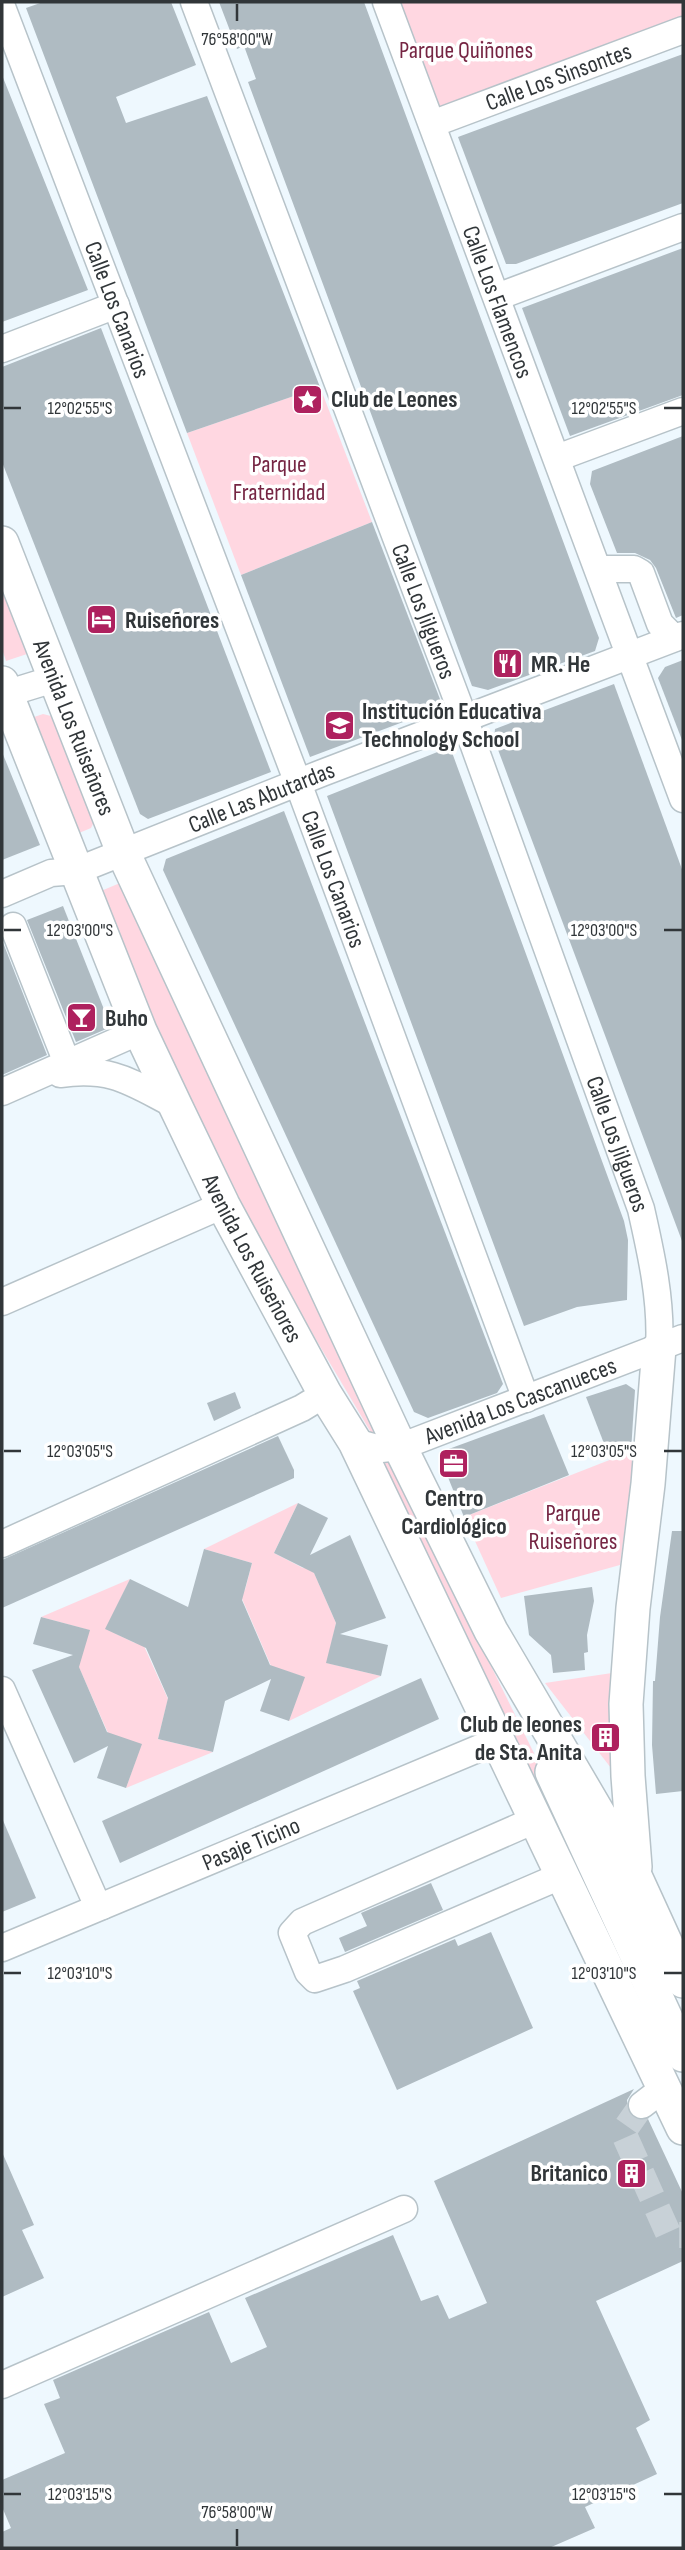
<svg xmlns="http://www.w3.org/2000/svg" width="685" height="2550" font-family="'Sofia Sans Condensed',sans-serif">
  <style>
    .green { fill: #ffd7e1 }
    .building { fill: #afbbc2 }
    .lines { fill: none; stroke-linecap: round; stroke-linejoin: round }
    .minor-tunnel { stroke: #c8d1d7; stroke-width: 26; stroke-dasharray: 26 13; stroke-linecap: butt }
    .minor-casing { stroke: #b7c3c9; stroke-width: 29 }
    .major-casing { stroke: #b7c3c9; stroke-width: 36 }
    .minor { stroke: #fff; stroke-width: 26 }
    .major { stroke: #fff; stroke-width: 33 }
    .ticks { fill: none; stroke: #313639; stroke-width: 2.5 }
    .labels { text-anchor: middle; stroke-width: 7; stroke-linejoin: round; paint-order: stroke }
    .park-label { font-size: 24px; fill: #752543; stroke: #fff }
    .street-label { font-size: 24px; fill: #313639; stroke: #fff }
    .poi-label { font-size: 24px; font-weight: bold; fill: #313639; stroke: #fff; text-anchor: start }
    .ticks-label { font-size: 18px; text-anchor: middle; fill: #313639; stroke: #fff; stroke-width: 7; stroke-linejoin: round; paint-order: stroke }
  </style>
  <rect width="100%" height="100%" fill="#eef8fe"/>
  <g class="green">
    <polygon points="396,2 683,2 683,18 439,111"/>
    <polygon points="320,387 372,522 241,575 187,433"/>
    <polygon points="2,587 27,654 6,661 2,649"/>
    <polygon points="43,714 51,716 94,822 91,828 79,833 30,724 34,717"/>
    <polygon points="120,883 390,1441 373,1436 276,1272 192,1104 98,898 101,891"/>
    <polygon points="635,1450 620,1565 501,1598 464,1517"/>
    <polygon points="379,1457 388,1457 600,1887 515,1744"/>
    <polygon points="298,1503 274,1553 303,1568 312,1568 336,1623 327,1663 381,1676 289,1721 304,1677 271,1666 240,1594 245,1590 252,1563 204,1549"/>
    <polygon points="130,1579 106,1629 135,1643 143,1644 168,1699 158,1739 213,1752 126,1788 141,1745 108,1733 77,1663 89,1630 41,1617"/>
    <polygon points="612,1673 618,1769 611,1768 545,1683"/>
  </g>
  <g class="building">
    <polygon points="43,2 171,2 196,65 116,97 126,123 207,96 320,387 187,433 26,8"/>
    <polygon points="219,2 364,2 594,625 599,638 595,651 488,690 472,686 248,82 256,79 244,46 237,49"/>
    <polygon points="683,54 683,203 516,264 506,264 458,137"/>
    <polygon points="2,75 88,290 2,322"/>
    <polygon points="683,248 683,395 570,436 522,308"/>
    <polygon points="101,328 271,772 148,819 140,814 2,462 2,367"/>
    <polygon points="683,436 683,615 676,618 656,568 650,560 635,553 617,553 590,484 592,471"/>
    <polygon points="372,522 443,707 310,757 241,575"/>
    <polygon points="683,660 683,740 682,740 658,678 665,667"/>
    <polygon points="614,684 683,872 682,1241 494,739 495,729"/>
    <polygon points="450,747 624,1221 628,1240 627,1300 577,1307 524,1326 327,796"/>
    <polygon points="2,752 40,845 2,860"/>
    <polygon points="284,811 503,1384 497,1393 428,1418 414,1412 163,870 166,859"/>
    <polygon points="63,906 111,1027 76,1042 27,920"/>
    <polygon points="2,940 47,1055 2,1075"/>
    <polygon points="626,1384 635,1390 631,1451 610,1459 586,1397"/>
    <polygon points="235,1392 241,1408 214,1421 207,1403"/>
    <polygon points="544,1414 569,1475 464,1517 441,1460 446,1450"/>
    <polygon points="278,1436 294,1470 294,1478 2,1608 2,1560"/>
    <polygon points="298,1503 328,1518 310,1555 350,1535 386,1618 340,1634 388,1645 381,1676 326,1663 336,1623 314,1573 274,1553"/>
    <polygon points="672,1531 683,1531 683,1791 656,1794 652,1745 653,1681 655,1681 660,1617"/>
    <polygon points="204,1549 252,1563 242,1600 270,1665 305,1677 289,1721 260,1711 271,1679 225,1701 213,1752 158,1739 168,1698 146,1648 105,1629 130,1579 188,1607"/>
    <polygon points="592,1587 594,1601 587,1635 588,1652 584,1653 585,1670 553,1673 551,1655 529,1635 524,1596"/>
    <polygon points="41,1617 90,1630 79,1667 107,1732 142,1744 126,1788 97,1778 108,1746 74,1763 32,1670 73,1655 33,1644"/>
    <polygon points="421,1678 439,1719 120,1863 102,1821"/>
    <polygon points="2,1818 36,1898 2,1912"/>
    <polygon points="431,1883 443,1910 345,1952 339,1938 367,1926 361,1913"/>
    <polygon points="491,1932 533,2028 397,2090 353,1991 360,1988 357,1981 455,1939 458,1946"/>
    <polygon points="634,2089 627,2100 629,2114 637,2120 648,2119 683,2194 683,2261 596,2301 650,2420 636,2428 657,2474 585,2507 595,2528 549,2548 2,2548 2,2532 11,2528 2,2507 2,2480 65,2453 44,2404 60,2398 53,2380 209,2312 231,2363 267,2347 245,2298 393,2235 421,2301 438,2295 449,2319 487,2303 434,2181"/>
    <polygon points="2,2152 34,2225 22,2230 44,2278 2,2297"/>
  </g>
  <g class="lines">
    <polyline class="minor-tunnel" points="642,2105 623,2132 669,2235 683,2235"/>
    <defs>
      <g id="minor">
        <path id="s1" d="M 194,2 L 464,718 L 641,1209 C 651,1253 662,1302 659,1348"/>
        <path id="s2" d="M 386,2 L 683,799"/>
        <path id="s3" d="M 2,7 L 298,783 L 526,1399"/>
        <path id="s4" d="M 432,124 L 683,30"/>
        <polyline points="497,297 683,227"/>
        <polyline points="2,349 116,305"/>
        <polyline points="557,458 683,411"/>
        <polyline points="599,569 634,569 641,573 660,624 674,638"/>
        <polyline points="2,695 54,679"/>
        <path id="s5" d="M 2,894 L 51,873 L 76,871 L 322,773 L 683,635"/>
        <polyline points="13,926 67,1063"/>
        <path d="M 60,1074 C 113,1067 130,1082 175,1105"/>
        <polyline points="2,1092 140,1031"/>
        <polyline points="2,1302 223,1205"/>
        <path id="s6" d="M 355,1442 L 381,1449 L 400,1447 L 683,1338"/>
        <polyline points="2,1544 302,1408 325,1394"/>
        <polyline points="2,1690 95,1900 102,1906"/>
        <polyline points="537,1819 302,1922 292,1933 308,1972 315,1979 345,1969 563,1875"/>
        <path id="s7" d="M 2,1948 L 499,1740"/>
        <polyline points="642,2105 664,2088"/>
        <polyline points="2,2385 404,2209"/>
      </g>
      <g id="major">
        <path id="s8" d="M 2,543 L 123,852 L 400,1447 L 491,1631 L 635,1876 L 683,1981"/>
        <path id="s9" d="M 2,683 L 140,1031 L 175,1105 L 223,1205 L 325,1394 L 355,1442 L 683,2128"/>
        <polyline points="552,1772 683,2055"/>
        <polyline points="635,1867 628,1776 626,1704 633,1608 648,1484 659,1348"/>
      </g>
    </defs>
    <use href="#minor" class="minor-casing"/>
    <use href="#major" class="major-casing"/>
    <use href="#minor" class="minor"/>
    <use href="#major" class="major"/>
  </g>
  <path class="ticks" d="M 237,4 L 237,21M 4,408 L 21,408M 664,408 L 682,408M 4,930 L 21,930M 664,930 L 682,930M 4,1451 L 21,1451M 664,1451 L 682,1451M 4,1973 L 21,1973M 664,1973 L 682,1973M 4,2494 L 21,2494M 664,2494 L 682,2494M 237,2529 L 237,2546"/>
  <defs>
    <symbol id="sight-square" viewBox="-11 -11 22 22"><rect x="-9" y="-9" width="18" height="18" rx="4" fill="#ae215e" stroke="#fff"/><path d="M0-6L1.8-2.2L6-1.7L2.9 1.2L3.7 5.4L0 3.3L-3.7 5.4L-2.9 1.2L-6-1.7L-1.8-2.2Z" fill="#fff"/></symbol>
    <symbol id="hotel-square" viewBox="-11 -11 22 22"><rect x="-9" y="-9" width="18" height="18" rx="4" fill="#ae215e" stroke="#fff"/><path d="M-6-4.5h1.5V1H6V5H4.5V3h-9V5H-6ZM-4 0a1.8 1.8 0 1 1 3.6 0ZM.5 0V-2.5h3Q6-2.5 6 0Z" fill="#fff"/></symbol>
    <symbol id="restaurant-square" viewBox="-11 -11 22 22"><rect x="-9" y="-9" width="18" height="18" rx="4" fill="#ae215e" stroke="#fff"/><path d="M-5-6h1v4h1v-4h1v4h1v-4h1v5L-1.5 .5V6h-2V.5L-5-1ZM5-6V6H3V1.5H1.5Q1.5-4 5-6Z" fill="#fff"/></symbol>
    <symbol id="school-square" viewBox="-11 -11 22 22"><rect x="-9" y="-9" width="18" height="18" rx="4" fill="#ae215e" stroke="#fff"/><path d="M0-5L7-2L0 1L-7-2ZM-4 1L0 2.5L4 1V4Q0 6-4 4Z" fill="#fff"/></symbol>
    <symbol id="bar-square" viewBox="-11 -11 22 22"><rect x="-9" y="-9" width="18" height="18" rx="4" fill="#ae215e" stroke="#fff"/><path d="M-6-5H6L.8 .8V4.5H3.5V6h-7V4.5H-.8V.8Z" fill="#fff"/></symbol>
    <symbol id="office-square" viewBox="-11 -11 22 22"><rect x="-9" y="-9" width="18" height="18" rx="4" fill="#ae215e" stroke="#fff"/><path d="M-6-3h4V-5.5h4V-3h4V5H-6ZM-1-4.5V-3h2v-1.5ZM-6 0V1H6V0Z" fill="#fff"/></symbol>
    <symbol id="building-square" viewBox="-11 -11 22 22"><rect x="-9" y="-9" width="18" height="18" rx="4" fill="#ae215e" stroke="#fff"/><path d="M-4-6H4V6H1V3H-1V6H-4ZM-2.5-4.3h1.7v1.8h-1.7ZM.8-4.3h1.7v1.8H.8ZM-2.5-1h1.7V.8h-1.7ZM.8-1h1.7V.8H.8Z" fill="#fff"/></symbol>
  </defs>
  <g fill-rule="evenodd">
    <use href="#sight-square" x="290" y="382" width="35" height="35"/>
    <use href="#hotel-square" x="84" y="602" width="35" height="35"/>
    <use href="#restaurant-square" x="490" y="646" width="35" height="35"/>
    <use href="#school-square" x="322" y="708" width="35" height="35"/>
    <use href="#bar-square" x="64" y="1000" width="35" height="35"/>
    <use href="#office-square" x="436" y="1446" width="35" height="35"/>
    <use href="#building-square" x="588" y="1720" width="35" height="35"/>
    <use href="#building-square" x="614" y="2156" width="35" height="35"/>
  </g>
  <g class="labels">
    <g class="park-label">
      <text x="466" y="58">Parque Quiñones</text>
      <text x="279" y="472">Parque<tspan x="279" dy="28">Fraternidad</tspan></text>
      <text x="573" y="1521">Parque<tspan x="573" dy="28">Ruiseñores</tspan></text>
    </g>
    <g class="street-label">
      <text dy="8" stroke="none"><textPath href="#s4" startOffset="135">Calle Los Sinsontes</textPath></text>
      <text dy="8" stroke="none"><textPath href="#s2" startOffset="320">Calle Los Flamencos</textPath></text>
      <text dy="8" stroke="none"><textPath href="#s3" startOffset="324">Calle Los Canarios</textPath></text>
      <text dy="8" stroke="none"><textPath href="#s1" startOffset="651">Calle Los Jilgueros</textPath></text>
      <text dy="8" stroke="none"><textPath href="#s8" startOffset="198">Avenida Los Ruiseñores</textPath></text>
      <text dy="8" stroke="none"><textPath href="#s5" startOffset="278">Calle Las Abutardas</textPath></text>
      <text dy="8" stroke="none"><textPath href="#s3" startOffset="933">Calle Los Canarios</textPath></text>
      <text dy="8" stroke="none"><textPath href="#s1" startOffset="1218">Calle Los Jilgueros</textPath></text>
      <text dy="8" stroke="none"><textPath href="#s9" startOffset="628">Avenida Los Ruiseñores</textPath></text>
      <text dy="8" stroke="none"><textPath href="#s6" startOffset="175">Avenida Los Cascanueces</textPath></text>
      <text dy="8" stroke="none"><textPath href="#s7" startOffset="270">Pasaje Ticino</textPath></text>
    </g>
    <g class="poi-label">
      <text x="331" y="407">Club de Leones</text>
      <text x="125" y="628">Ruiseñores</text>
      <text x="531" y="672">MR. He</text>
      <text x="362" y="719">Institución Educativa<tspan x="362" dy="28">Technology School</tspan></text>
      <text x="105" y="1026">Buho</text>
      <text x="454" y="1506" text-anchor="middle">Centro<tspan x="454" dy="28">Cardiológico</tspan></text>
      <text x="582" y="1732" text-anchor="end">Club de leones<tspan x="582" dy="28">de Sta. Anita</tspan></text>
      <text x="608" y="2181" text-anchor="end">Britanico</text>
    </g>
  </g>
  <g class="ticks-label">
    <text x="237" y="45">76°58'00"W</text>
    <text x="80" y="414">12°02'55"S</text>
    <text x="604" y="414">12°02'55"S</text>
    <text x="80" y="936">12°03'00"S</text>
    <text x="604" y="936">12°03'00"S</text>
    <text x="80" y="1457">12°03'05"S</text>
    <text x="604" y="1457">12°03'05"S</text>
    <text x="80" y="1979">12°03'10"S</text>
    <text x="604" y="1979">12°03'10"S</text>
    <text x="80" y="2500">12°03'15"S</text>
    <text x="604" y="2500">12°03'15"S</text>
    <text x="237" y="2518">76°58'00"W</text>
  </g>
  <rect width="685" height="2550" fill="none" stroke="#313639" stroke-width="7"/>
</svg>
